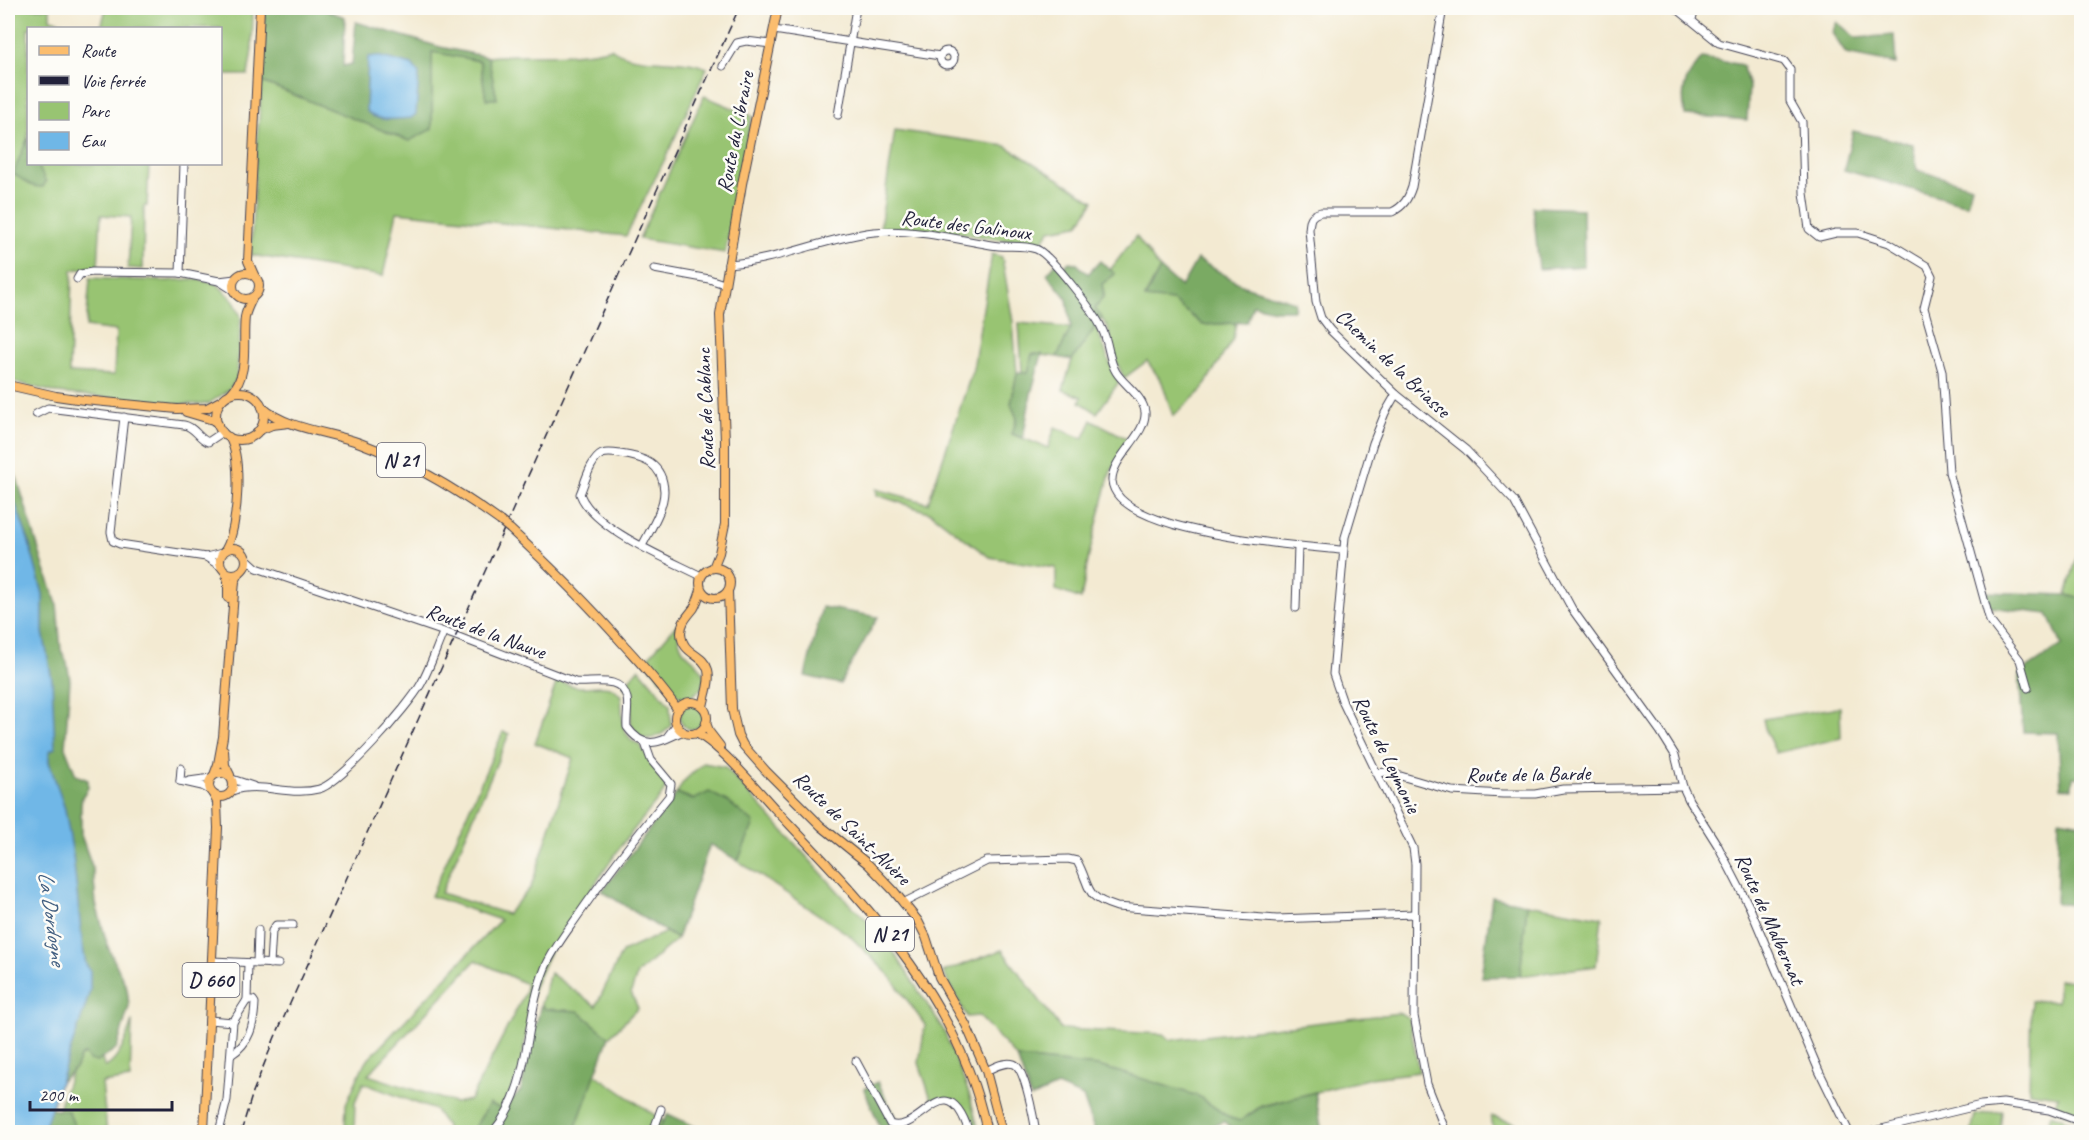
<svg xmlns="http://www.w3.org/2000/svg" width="2089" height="1140" font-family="Caveat,sans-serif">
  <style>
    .green { fill: #98c472; stroke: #5d7356; stroke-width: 1.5; fill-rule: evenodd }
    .forest { fill: #7aaa64; stroke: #4e6650; stroke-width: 1.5 }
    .water { fill: #6fb7e7; stroke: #486c91; stroke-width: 1.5 }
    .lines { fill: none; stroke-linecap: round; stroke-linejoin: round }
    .minor-casing { stroke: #414052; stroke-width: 9 }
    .major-casing { stroke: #414052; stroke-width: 10 }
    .minor { stroke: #fff; stroke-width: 7 }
    .major { stroke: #fbbd6e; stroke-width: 8 }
    .rail { stroke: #22223b; stroke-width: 1.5; stroke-dasharray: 9 4.5; stroke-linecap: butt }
    .major-bridge-casing { stroke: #414052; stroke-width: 10; stroke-linecap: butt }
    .major-bridge { stroke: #fbbd6e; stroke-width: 8 }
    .labels { text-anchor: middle; stroke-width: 5; stroke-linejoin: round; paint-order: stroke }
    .shield { fill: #fdfcf7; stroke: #646373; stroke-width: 1.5 }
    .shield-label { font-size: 20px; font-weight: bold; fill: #22223b }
    .street-label { font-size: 21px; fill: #22223b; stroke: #fdfcf7 }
    .water-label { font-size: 22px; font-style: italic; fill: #415e80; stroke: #fdfcf7 }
  </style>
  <rect width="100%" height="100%" fill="#fdfcf7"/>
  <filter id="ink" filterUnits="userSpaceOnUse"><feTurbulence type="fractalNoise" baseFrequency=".0167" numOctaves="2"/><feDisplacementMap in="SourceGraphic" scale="12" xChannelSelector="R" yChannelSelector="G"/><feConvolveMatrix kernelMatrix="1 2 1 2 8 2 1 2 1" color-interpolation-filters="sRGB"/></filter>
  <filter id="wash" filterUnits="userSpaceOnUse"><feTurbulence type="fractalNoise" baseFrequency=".008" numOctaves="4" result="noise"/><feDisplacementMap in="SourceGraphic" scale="24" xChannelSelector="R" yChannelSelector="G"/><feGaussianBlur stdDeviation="1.35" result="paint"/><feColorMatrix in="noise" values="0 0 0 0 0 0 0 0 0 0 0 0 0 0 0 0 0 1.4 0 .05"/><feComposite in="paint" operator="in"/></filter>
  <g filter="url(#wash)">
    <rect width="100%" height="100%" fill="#f3ead2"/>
    <g class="green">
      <polygon points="8,8 50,8 50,19 83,28 28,28 28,164 149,164 147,206 144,206 143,269 128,268 131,217 101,215 98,267 72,270 69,373 114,375 116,331 86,327 90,278 165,281 192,279 216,283 234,301 241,317 237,378 230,389 208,404 177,404 57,393 8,380"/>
      <polygon points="106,8 253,8 252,50 248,75 221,75 220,28 101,28"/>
      <path d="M 611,48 C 632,66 680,56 707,68 L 666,157 L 626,236 L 397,212 L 383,276 L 251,255 L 256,154 L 262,82 L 409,141 L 432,128 L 432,51 L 480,61 L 486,98 L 497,99 L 488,57 C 529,52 571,59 611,48 Z"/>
      <polygon points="704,96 752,116 725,253 639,239"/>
      <polygon points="895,130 1006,146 1094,201 1078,225 1050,230 1039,246 942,230 880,228"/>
      <polygon points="1136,236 1160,269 1145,297 1173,301 1203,325 1236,323 1233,339 1201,391 1173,416 1162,382 1147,361 1124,378 1114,356 1108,328 1095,309 1104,295 1102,284 1114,275 1110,270"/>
      <polygon points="992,254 1002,257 1013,322 1017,373 1011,404 1017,418 1012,434 1048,448 1055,427 1083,439 1092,420 1130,440 1110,473 1089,555 1081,599 1056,590 1056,568 989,557 931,513 877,495 876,489 928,503 973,369"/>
      <polygon points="1019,323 1071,328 1057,357 1032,354 1028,373 1022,372"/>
      <polygon points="1096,326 1114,374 1119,382 1097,413 1080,402 1082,397 1063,390 1072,360"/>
      <polygon points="2081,543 2081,598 2066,595"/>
      <path d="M 678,623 C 677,662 693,649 705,676 L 702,688 L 689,698 L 683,699 L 673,692 L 645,661 Z"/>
      <path d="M 639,668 L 670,705 L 671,725 C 661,740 635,747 631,722 C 628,705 637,704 624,686 Z"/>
      <path d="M 557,681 C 565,683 573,687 581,687 C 596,687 611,681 621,696 L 623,725 L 626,733 L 632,741 L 639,744 L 644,751 L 665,781 L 666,787 L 661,796 L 623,843 L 551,949 L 534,987 L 520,1071 L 503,1109 L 489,1104 L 472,1132 L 446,1132 L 446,1126 L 435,1110 L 363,1083 L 355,1102 L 354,1132 L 345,1132 L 346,1104 L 364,1064 L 500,920 L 431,896 L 503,732 L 509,734 L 441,893 L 507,914 L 531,887 L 573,758 L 535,743 ZM 476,960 L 526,984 L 525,993 L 470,1100 L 455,1103 L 368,1075 Z"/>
      <circle cx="692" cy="717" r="12"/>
      <polygon points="1840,707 1841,738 1776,753 1766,732 1763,719"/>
      <path d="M 703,763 L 725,767 L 847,901 L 885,938 L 943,1029 L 969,1093 L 979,1132 L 973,1132 C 970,1121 963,1104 951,1100 C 946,1098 937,1099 931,1099 L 919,1063 L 925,1025 L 890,976 L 849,935 L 738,861 L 753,822 L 677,793 L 683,782 Z"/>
      <polygon points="1527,904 1602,917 1596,966 1520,976"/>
      <polygon points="666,932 677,939 637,974 631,993 638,1008 609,1037 578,1011 545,1009 541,1004 550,973 596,1006 622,952"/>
      <polygon points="1002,950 1061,1029 1163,1034 1171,1040 1400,1013 1409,1018 1419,1072 1371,1078 1261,1106 1240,1121 1230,1118 1198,1096 1098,1066 1017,1058 979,1016 967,1017 943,972"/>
      <polygon points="2058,980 2081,981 2081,1119 2054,1109 2058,1096 2029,1092 2031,1001 2058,1001"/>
      <path d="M 132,1021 L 130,1079 L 102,1083 L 107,1132 L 77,1132 L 68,1111 L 58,1110 L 71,1072 L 76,1067 L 80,1057 L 85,1054 L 97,1062 L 102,1059 L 104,1066 L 106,1067 C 121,1058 127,1036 132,1021 Z"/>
      <polygon points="595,1074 663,1121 656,1132 574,1132"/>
      <polygon points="2002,1111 2000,1132 1971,1132 1975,1115"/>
      <polygon points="2051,1114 2081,1126 2081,1132 2045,1132"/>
      <polygon points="1491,1116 1543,1132 1494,1132"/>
    </g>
    <g class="forest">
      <polygon points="264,8 320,8 345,17 343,66 352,64 356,22 440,47 488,57 497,99 486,99 480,61 432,52 432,129 409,141 262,82"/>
      <polygon points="1837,22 1856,38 1894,35 1896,64 1846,54 1832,33"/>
      <path d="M 1702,58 L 1742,65 L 1749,86 L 1747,120 L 1685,115 C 1680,87 1685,79 1702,58 Z"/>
      <polygon points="1853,131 1913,144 1917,170 1972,186 1967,205 1844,170"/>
      <path d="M 28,137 L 28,164 L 39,164 L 40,170 L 46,182 L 43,187 C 31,188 23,180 14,174 C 15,166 25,146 28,137 Z"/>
      <polygon points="1533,207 1583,209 1584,266 1539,269"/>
      <polygon points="1197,259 1244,286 1295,302 1294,310 1274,310 1253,305 1247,322 1203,325 1173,301 1145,298 1160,269 1181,287"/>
      <polygon points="1100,261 1115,274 1102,284 1104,295 1095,309 1102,318 1072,360 1057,357 1071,328 1067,299 1047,274 1057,262 1063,268 1069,262 1076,263 1088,274"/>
      <polygon points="1032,354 1042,354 1031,394 1023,438 1012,434 1017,418 1011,404 1017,373 1028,373"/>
      <polygon points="8,464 17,478 45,570 57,604 61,650 67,662 70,680 65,747 76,775 88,780 88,788 82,797 81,806 81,835 93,869 96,904 108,947 127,988 129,1006 117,1048 97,1062 89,1060 85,1054 80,1057 76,1067 60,1082 51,1109 68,1111 77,1132 31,1132 8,565"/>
      <polygon points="1986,592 2066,595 2081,598 2081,778 2073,777 2072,788 2061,788 2058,733 2023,732 2019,674 2062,645 2048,614 1990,607"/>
      <polygon points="822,607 878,617 840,684 805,676"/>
      <polygon points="709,792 728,802 754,823 738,861 710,844 677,939 602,891 677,793 693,800"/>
      <polygon points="2059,819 2081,823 2081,906 2056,903"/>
      <polygon points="1492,897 1527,904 1520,976 1481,977"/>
      <polygon points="541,1004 545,1009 578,1011 609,1037 574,1132 472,1132 489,1104 503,1109 521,1090"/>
      <polygon points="1017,1058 1098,1066 1140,1078 1198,1096 1230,1118 1240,1121 1261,1107 1315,1092 1322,1132 1236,1132 1224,1121 1202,1132 1095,1132 1083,1097 1057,1086 1031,1098"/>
      <polygon points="878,1082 897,1121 881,1129 864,1089"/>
      <polygon points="668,1114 706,1132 656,1132"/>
    </g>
    <g class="water">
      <path d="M 377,56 L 412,65 L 419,74 L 416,114 L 411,118 C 397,119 375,123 366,110 L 368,57 Z"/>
      <polygon points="8,483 28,539 43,594 43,632 52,680 55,748 49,751 49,762 65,809 73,855 82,941 86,965 90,970 90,990 86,1004 43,1132 8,1132"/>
    </g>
  </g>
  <g filter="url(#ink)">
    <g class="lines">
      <defs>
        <g id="minor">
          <path d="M 1443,8 L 1412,187 C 1408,199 1404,206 1392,212 L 1321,212 C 1310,215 1310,219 1309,230 L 1316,302 L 1321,318 L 1330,330 L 1396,394 L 1466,450 L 1514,501 L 1572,609 L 1660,731 L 1675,755 L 1683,787 L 1689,800 L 1718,846 L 1750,908 L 1819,1071 L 1849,1132"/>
          <polyline points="1676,8 1719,43 1784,61 1790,69 1790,101 1802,122 1804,193 1809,229 1819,237 1836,233 1858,233 1889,243 1927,266 1932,276 1924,308 1942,371 1949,472 1990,621 2020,660 2028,688"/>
          <polyline points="1692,19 1695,8"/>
          <polyline points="774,30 940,56"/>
          <circle cx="947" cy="58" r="7"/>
          <polyline points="723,66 737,43 746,41 771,44"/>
          <polyline points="838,115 856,8"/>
          <path d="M 728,264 C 778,261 824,238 874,232 C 908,228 957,239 991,245 C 1006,248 1022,244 1036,249 C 1050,254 1096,314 1102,329 C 1109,342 1108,359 1116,372 C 1124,385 1143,396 1145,412 C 1147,435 1111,458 1112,481 C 1116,534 1301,546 1342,550"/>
          <polyline points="654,269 709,279 724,284"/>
          <polyline points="180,273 184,164"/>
          <polyline points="77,279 80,274 92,272 180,273 219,281 235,279"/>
          <polyline points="219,281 233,290"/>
          <polyline points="1396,394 1385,413 1373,443 1345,537 1333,674 1343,703 1413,848 1415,864 1414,1016 1427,1084 1446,1132"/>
          <path d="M 36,414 L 48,408 L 184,425 C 195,427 198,438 208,442 L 223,432"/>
          <polyline points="124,417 111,532 113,541 120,544 206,557 220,566"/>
          <path d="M 642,546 C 650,530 664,509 664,491 C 663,463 643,457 620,454 C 614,453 607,452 602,454 C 590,460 585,483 580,494 C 593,529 668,559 701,576"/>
          <polyline points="206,557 222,553"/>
          <path d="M 246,558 L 257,568 L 456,636 L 575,682 C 592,684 621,674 627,698 C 629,707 626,718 627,727 C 645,752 660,742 683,731"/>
          <polyline points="1296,608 1298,546"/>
          <polyline points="667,737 677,724"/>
          <polyline points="1377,773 1387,772 1452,791 1503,794 1535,794 1563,789 1683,787"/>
          <polyline points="232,779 253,786"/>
          <polyline points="180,781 202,786 210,790"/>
          <polyline points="180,781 181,768"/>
          <polyline points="189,781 211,778"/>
          <path d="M 232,791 C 260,781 290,797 319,789 C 341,783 409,706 421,684 C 430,668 436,649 443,633"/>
          <path d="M 903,903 L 987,861 L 1068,859 L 1077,861 C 1092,888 1082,896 1117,907 L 1277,919 L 1414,914"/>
          <polyline points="212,961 278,964"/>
          <polyline points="257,963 258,930"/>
          <polyline points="270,964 272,931 276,925 293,925"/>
          <polyline points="209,1020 233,1022 247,1000 248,963"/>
          <path d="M 231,1055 C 250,1043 254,1025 255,1003 L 253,1000 L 247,1000"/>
          <path d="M 856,1061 L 890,1124 C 920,1136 946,1061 969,1132"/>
          <path d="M 986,1071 C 994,1067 1005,1061 1014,1064 C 1025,1068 1034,1120 1036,1132"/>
          <polyline points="219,1132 227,1100 233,1022"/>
          <path d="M 493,1132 C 533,1084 523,1022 545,968 C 553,949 566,933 577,917 C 606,875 637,835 669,796 L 671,784 L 651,760 L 645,743"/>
          <polyline points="653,1132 661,1109"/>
          <polyline points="1869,1132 1981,1105 2003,1103 2049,1110 2082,1122"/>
        </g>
        <g id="major">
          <circle cx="246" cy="286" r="13"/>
          <polyline points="255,277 248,261 260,8"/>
          <polyline points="8,385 56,396 84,400 177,409 207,408 222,400"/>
          <circle cx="240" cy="416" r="24"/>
          <path d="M 231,393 C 250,374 242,342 245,317 C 246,311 249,305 252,299"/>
          <path d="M 262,407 C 286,429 330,432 360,443 C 411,462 456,489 500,521"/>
          <polyline points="186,412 213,420 218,424"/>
          <polyline points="258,431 272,425 289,423"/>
          <path d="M 510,529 C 550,566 588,604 624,645 C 643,666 662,686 678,710"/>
          <circle cx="233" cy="561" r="13"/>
          <path d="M 226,549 C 238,528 243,457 229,437"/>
          <circle cx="715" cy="583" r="15"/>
          <polyline points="713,568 719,553 725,524 725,441 720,315 742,184 778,8"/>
          <polyline points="225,571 228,581 228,598"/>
          <path d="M 701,590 C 699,596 697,603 694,608 C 688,616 681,622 681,633 C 682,655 703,653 708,670 C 711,681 705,695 703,707"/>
          <polyline points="728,591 732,709 738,735 743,745 766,771 821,826 868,864 893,890 918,921 926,937 939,977 966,1025 986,1071 1002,1132"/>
          <circle cx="691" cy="718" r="16"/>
          <polyline points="706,723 710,733 720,746"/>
          <path d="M 696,733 C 721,746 755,787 775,809 C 866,905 959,997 987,1132"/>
          <polyline points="224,750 225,765 230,775"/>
          <circle cx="221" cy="785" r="12"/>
          <polyline points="214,775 218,764 223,737 234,593 235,581 240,572"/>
          <polyline points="204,1132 218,828 217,802 213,794"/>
        </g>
      </defs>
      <use href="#minor" class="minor-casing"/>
      <use href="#major" class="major-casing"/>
      <use href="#minor" class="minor"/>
      <use href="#major" class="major"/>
      <polyline class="rail" points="241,1132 253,1092 275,1037 739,8"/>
      <defs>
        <polyline id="major-bridge" points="500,521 510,529"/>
      </defs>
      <use href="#major-bridge" class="major-bridge-casing"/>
      <use href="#major-bridge" class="major-bridge"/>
    </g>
  </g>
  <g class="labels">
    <g class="shield">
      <rect x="377" y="443" width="48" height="34" rx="4.5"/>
      <rect x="866" y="917" width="48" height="34" rx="4.5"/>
      <rect x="182.5" y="963" width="57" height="34" rx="4.5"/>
    </g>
    <g class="shield-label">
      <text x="401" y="467">N 21</text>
      <text x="890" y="941">N 21</text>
      <text x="211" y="987">D 660</text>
    </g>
    <g class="street-label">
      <text transform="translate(735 132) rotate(-79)" y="7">Route du Libraire</text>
      <text transform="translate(966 225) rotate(7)" y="7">Route des Galinoux</text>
      <text transform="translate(1393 363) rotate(43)" y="7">Chemin de la Briasse</text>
      <text transform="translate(705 409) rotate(-92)" y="7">Route de Cablanc</text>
      <text transform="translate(486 631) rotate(20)" y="7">Route de la Nauve</text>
      <text transform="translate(1387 754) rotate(64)" y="7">Route de Leymonie</text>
      <text transform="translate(1528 774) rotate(-1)" y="7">Route de la Barde</text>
      <text transform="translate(852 828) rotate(44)" y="7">Route de Saint-Alvère</text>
      <text transform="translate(1770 919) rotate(66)" y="7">Route de Malbernat</text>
    </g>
    <g class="water-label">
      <text transform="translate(53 918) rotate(82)" y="8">La Dordogne</text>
    </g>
  </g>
  <rect width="2089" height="1140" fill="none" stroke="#fdfcf7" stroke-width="30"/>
  <rect x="27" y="27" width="195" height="138" fill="#fdfcf7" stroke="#a5a5ac" stroke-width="1.5"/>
  <rect x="39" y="46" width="30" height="9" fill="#fbbd6e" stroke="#a5a5ac" stroke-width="1.5"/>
  <text x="81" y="57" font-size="18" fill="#22223b">Route</text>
  <rect x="39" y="76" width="30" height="9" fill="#22223b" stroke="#a5a5ac" stroke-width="1.5"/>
  <text x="81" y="87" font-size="18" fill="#22223b">Voie ferrée</text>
  <rect x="39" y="102" width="30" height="18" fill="#98c472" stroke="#a5a5ac" stroke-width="1.5"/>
  <text x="81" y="117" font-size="18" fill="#22223b">Parc</text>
  <rect x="39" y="132" width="30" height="18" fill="#6fb7e7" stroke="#a5a5ac" stroke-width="1.5"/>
  <text x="81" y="147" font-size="18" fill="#22223b">Eau</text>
  <path d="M30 1101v9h142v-9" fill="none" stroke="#22223b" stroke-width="3"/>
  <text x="39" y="1101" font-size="18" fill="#22223b" stroke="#fdfcf7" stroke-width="4.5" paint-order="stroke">200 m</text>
</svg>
